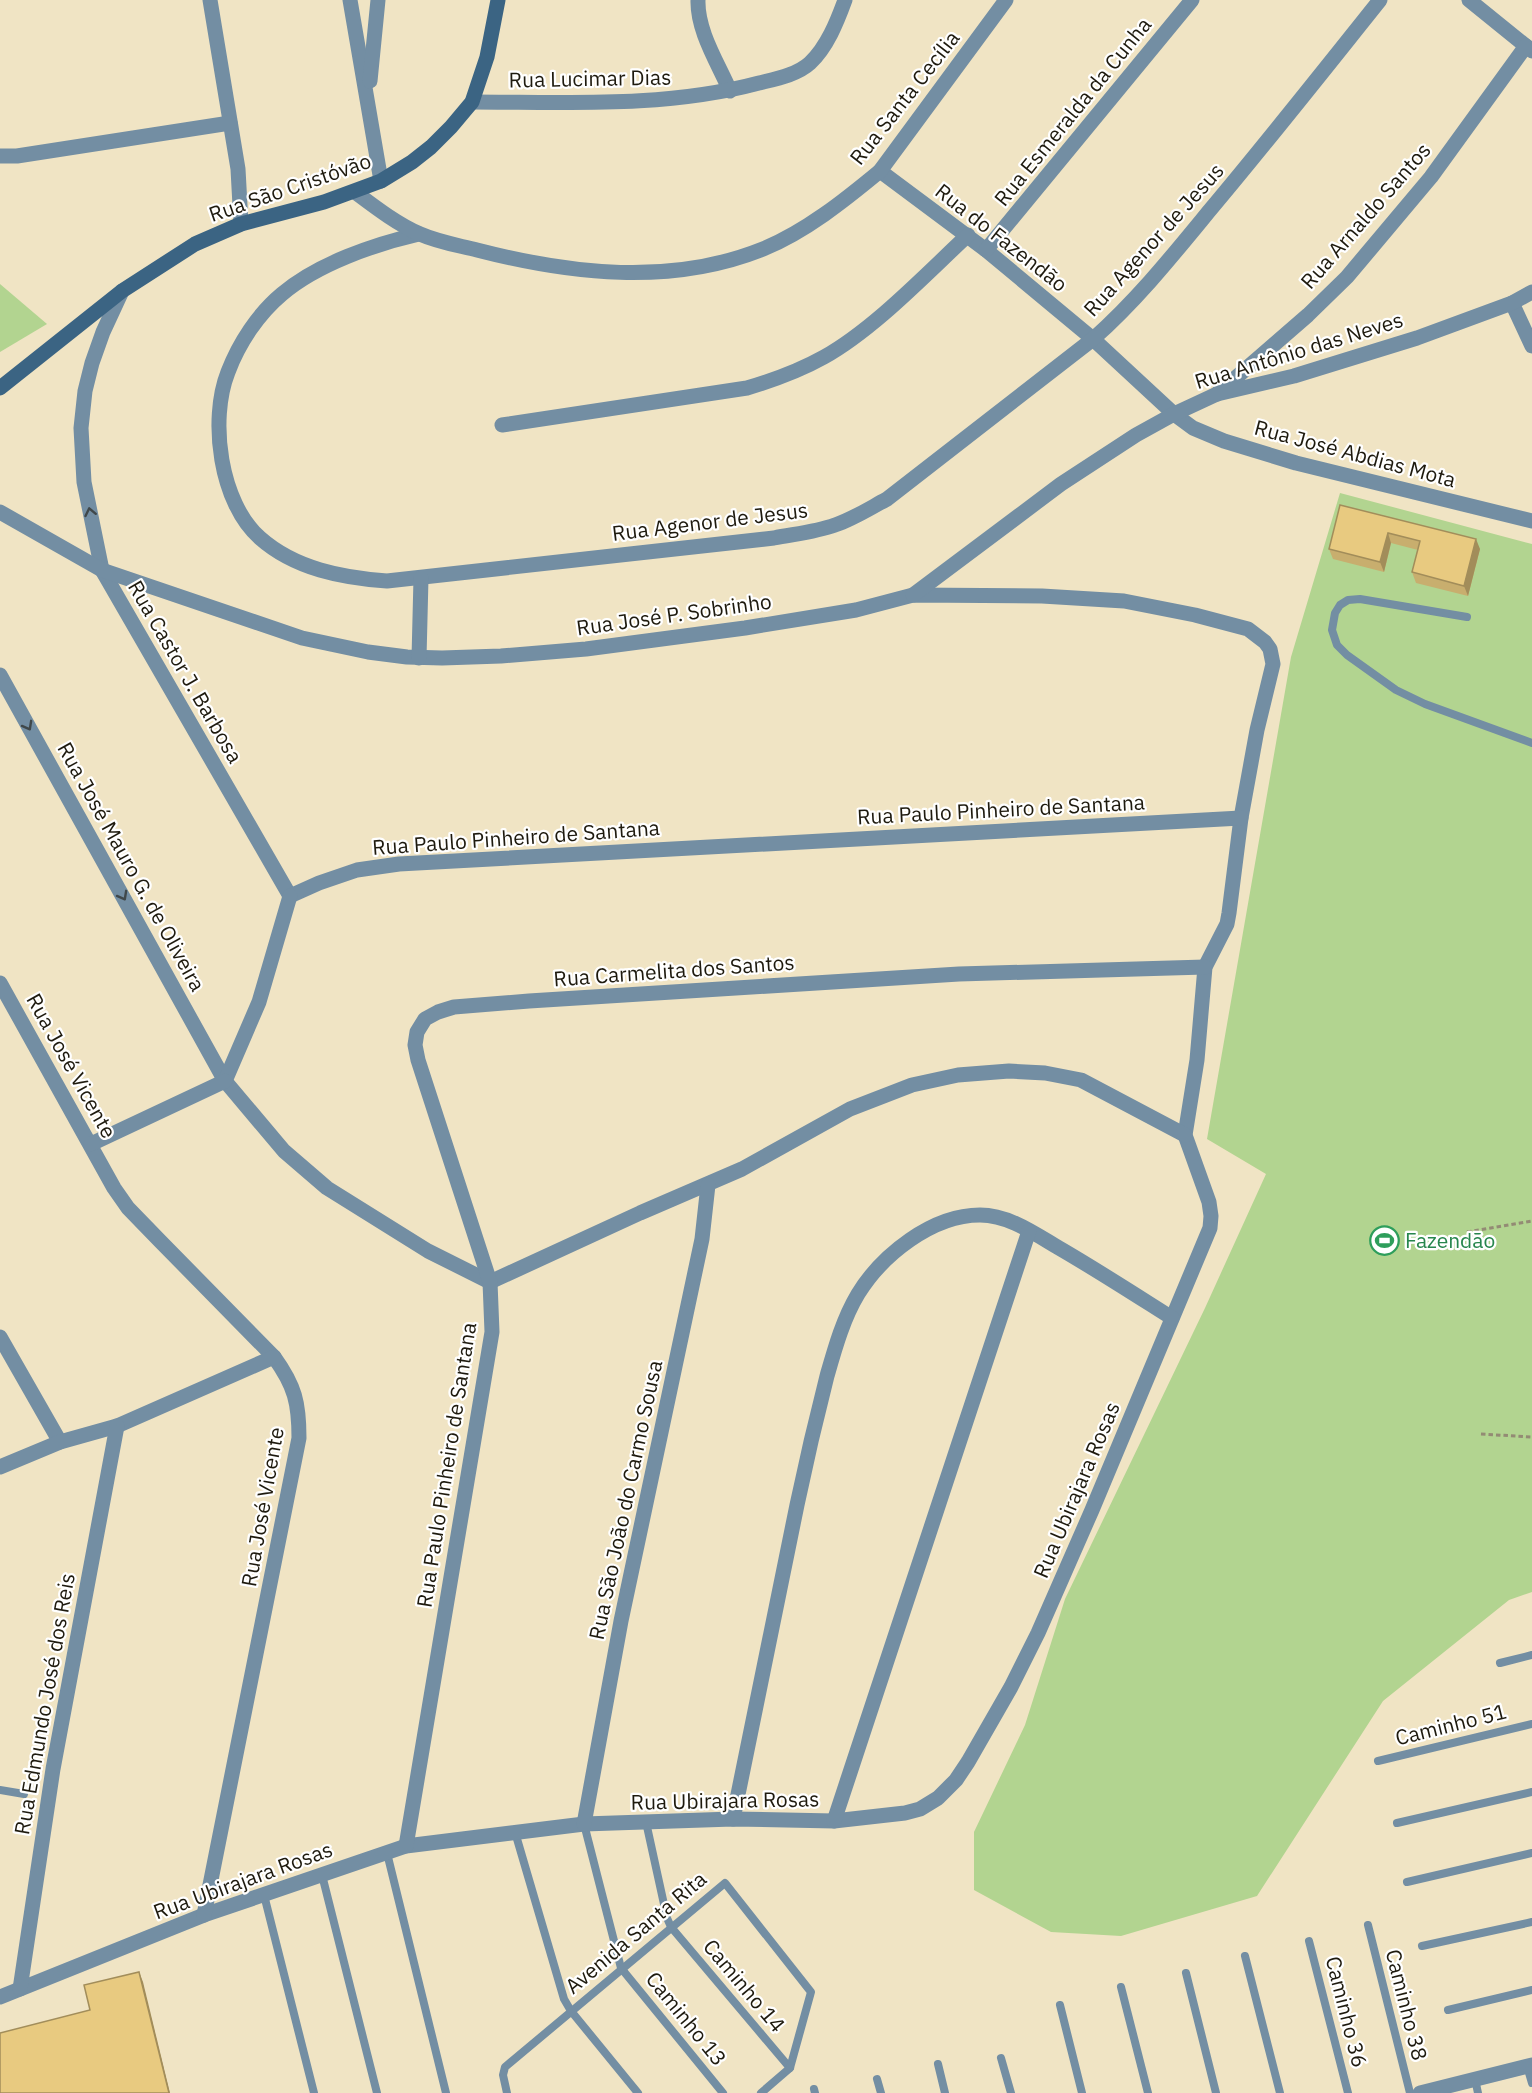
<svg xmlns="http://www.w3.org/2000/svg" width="1532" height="2093" font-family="'IBM Plex Sans',sans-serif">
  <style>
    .green { fill: #b2d490 }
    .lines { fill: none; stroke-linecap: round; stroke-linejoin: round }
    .path { stroke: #938b74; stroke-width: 3; stroke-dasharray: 4.5 3; stroke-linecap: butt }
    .service { stroke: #738ea3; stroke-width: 8 }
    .minor { stroke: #738ea3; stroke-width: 15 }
    .tertiary { stroke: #738ea3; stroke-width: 15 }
    .secondary { stroke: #3b6483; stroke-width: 15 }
    .wall { fill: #c8ae6e }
    .shaded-wall { fill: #a28d5a }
    .building { fill: #e8ca80; stroke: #a28d5a; stroke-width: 1.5 }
    .oneway { stroke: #40484a }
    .labels { text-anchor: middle; stroke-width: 4.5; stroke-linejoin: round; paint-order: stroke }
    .street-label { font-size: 21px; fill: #1e1a0e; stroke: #fff }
    .leisure-label { font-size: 21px; fill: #27864d; stroke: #fff; text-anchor: start }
  </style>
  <rect width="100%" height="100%" fill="#f0e4c4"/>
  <g class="green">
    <polygon points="0,284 47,324 0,352"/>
    <polygon points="1340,493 1532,544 1532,1592 1509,1600 1383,1701 1257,1896 1121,1936 1051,1932 974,1890 974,1832 1025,1725 1065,1599 1205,1308 1266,1174 1207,1139 1291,657"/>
  </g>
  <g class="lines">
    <g class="path">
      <polyline points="1467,1232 1532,1221"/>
      <polyline points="1481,1434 1532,1437"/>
    </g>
    <g class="service">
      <polyline points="1467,617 1360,599 1348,600 1340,605 1335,613 1332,630 1337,645 1347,655 1396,690 1425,704 1532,743"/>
      <polyline points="1500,1663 1532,1655"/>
      <polyline points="1378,1761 1532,1724"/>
      <polyline points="0,1790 24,1794"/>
      <polyline points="646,1822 667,1918 671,1927 790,2068"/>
      <polyline points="1397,1823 1532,1792"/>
      <polyline points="584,1824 621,1968 723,2093"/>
      <polyline points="515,1832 564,1999 571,2011 638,2093"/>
      <polyline points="387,1853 446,2093"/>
      <polyline points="322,1875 377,2093"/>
      <polyline points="1407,1882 1532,1853"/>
      <polyline points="264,1895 314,2093"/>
      <polyline points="1368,1925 1410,2093"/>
      <polyline points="1309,1941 1348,2093"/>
      <polyline points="1422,1946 1532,1922"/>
      <polyline points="1245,1956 1280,2093"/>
      <polyline points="1186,1973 1216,2093"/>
      <polyline points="1121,1987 1148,2093"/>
      <polyline points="1060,2005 1082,2093"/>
      <polyline points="1448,2010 1532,1990"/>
      <polyline points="1001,2058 1011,2093"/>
      <polyline points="938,2064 945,2093"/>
      <polyline points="1527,2066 1532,2083"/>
      <polyline points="877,2079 881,2093"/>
      <polyline points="1475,2079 1478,2093"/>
      <polyline points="814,2089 815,2093"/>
      <polyline points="507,2093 503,2075 505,2067 725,1883 811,1992 790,2068 761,2093"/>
    </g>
    <g class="minor">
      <polyline points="210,0 238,169 241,224"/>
      <polyline points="350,0 381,181"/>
      <path d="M 698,0 C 697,31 718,63 730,91"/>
      <polyline points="1469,0 1532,51"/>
      <polyline points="370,81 378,0"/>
      <path d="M 472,102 C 568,102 665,108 759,83 C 775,79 797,75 810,63 C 827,47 837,22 845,0"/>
      <polyline points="0,156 17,156 230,123"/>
      <polyline points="880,171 986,250 1093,339 1174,414 1193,428 1224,441 1296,463 1532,521"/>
      <path d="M 419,234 C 375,244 317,264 282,294 C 258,314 239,343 228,372 C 209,420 220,503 260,538 C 295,569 343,578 387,581 L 774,538 C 794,534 816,532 835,525 C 853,519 870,508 887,499 L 1093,339 C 1137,300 1173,255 1210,210 C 1268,141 1324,70 1380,0"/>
      <polyline points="986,250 1192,0"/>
      <polyline points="122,291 103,332 92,363 85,391 81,428 84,482 102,570 290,896"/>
      <polyline points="1512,303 1532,346"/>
      <polyline points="1217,394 1308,315 1347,277 1431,177 1526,46"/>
      <path d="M 502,425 L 747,388 C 774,380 799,371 824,357 C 874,329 925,275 968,235"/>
      <polyline points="0,512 102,570 302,638 368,652 407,657 442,658 501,656 586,649 745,628 856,610 913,595 1042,596 1124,601 1195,615 1248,629 1265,642 1270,649 1273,664 1257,730 1241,818 1229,913 1227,924 1205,967 1197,1060 1185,1135 1209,1202 1211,1216 1210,1228 1092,1510 1038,1633 1011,1687 968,1762 956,1780 938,1798 920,1809 905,1813 834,1821 733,1819 584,1824 406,1846 204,1915 0,1997"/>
      <polyline points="913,595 1061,484 1136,435 1174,414 1217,394 1294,376 1417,338 1512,303 1532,292"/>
      <polyline points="419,658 421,578"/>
      <polyline points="0,675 225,1081 284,1151 327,1188 428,1251 490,1282"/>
      <polyline points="290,896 319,883 357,870 399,864 1241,818"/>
      <path d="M 0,983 L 114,1188 L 128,1208 L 161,1242 L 274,1357 C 295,1386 299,1403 299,1438 L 204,1915"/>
      <polyline points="225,1081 259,1002 290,896"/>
      <polyline points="91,1144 225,1081"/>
      <polyline points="490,1282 640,1213 742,1169 850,1109 912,1085 958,1075 1009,1071 1045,1073 1081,1080 1185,1135"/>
      <polyline points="0,1337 60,1442"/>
      <polyline points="0,1467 60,1442 117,1426 274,1357"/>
      <path d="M 733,1819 C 755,1715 776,1610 797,1505 C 806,1462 816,1419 827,1376 C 835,1348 843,1319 858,1294 C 882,1255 932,1215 980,1215 C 1009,1215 1035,1234 1059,1248 C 1097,1270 1134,1294 1172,1318"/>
      <polyline points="834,1821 1029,1231"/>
      <polyline points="584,1824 621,1621 702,1239 708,1185"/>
      <polyline points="406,1846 492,1332 490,1282 418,1060 415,1045 417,1032 425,1019 438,1012 454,1007 529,1001 959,974 1205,967"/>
      <polyline points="20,1989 53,1769 117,1426"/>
      <polyline points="1420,2093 1532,2065"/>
    </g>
    <path class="tertiary" d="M 355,192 C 375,207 397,224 420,234 C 438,242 457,245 477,250 C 570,274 671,286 763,249 C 805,232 845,200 880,171 L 1006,0"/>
    <polyline class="secondary" points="0,388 122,291 195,244 241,224 324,202 381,181 412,162 431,147 451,127 472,102 487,57 498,0"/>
  </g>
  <polygon class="wall" points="1340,505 1480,549 1468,596 1416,583 1412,572 1418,550 1391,543 1384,572 1333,559 1329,549"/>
  <g class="shaded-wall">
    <polygon points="1388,533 1391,543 1384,572 1380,562"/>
    <polygon points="1476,539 1480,549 1468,596 1464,586"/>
    <polygon points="139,1972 143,1982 170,2093 169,2093"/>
  </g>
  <g class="building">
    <polygon points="1340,505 1476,539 1464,586 1412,572 1420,541 1388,533 1380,562 1329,549"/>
    <polygon points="139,1972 169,2093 0,2093 0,2033 90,2010 84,1985"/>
  </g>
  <defs><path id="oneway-chevron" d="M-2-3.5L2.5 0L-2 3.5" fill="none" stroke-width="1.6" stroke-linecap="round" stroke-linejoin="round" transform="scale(1.5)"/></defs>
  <g class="oneway">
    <use href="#oneway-chevron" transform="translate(90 512) rotate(-102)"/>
    <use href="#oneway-chevron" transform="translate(28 726) rotate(61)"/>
    <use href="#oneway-chevron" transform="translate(123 896) rotate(61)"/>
  </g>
  <defs>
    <symbol id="stadium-ring" viewBox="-11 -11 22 22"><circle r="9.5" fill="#fff" stroke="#2e9e5b" stroke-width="1.5"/><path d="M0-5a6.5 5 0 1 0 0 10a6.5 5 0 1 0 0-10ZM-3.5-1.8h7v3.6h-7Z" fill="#2e9e5b"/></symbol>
  </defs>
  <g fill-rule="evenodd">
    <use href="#stadium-ring" x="1368" y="1224" width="33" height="33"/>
  </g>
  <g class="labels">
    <g class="street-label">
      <text transform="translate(590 79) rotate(-1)" y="7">Rua Lucimar Dias</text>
      <text transform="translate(905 98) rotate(-52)" y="7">Rua Santa Cecília</text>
      <text transform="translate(1073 112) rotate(-51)" y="7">Rua Esmeralda da Cunha</text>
      <text transform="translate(290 188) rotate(-19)" y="7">Rua São Cristóvão</text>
      <text transform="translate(1366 216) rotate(-49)" y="7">Rua Arnaldo Santos</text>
      <text transform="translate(1001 238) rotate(38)" y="7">Rua do Fazendão</text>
      <text transform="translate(1154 240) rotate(-48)" y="7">Rua Agenor de Jesus</text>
      <text transform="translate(1299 351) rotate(-17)" y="7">Rua Antônio das Neves</text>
      <text transform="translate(1355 454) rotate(15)" y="7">Rua José Abdias Mota</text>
      <text transform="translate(710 522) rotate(-7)" y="7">Rua Agenor de Jesus</text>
      <text transform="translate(674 615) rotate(-8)" y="7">Rua José P. Sobrinho</text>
      <text transform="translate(185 672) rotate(60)" y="7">Rua Castor J. Barbosa</text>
      <text transform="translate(1001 810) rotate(-3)" y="7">Rua Paulo Pinheiro de Santana</text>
      <text transform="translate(516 838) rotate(-4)" y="7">Rua Paulo Pinheiro de Santana</text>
      <text transform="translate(131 867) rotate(61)" y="7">Rua José Mauro G. de Oliveira</text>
      <text transform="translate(674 971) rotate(-4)" y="7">Rua Carmelita dos Santos</text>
      <text transform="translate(71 1066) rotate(61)" y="7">Rua José Vicente</text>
      <text transform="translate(447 1465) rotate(-81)" y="7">Rua Paulo Pinheiro de Santana</text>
      <text transform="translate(1077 1490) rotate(-67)" y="7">Rua Ubirajara Rosas</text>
      <text transform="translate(626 1500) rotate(-78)" y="7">Rua São João do Carmo Sousa</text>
      <text transform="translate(263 1507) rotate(-80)" y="7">Rua José Vicente</text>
      <text transform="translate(45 1704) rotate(-80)" y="7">Rua Edmundo José dos Reis</text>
      <text transform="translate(1451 1725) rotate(-14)" y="7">Caminho 51</text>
      <text transform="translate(725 1801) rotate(-1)" y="7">Rua Ubirajara Rosas</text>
      <text transform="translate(243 1881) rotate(-20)" y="7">Rua Ubirajara Rosas</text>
      <text transform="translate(636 1933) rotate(-40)" y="7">Avenida Santa Rita</text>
      <text transform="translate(744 1986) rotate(50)" y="7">Caminho 14</text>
      <text transform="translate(1406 2005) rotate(76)" y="7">Caminho 38</text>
      <text transform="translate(1346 2012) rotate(76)" y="7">Caminho 36</text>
      <text transform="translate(686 2019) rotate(51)" y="7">Caminho 13</text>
    </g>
    <g class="leisure-label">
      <text x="1405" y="1248">Fazendão</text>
    </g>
  </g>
</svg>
